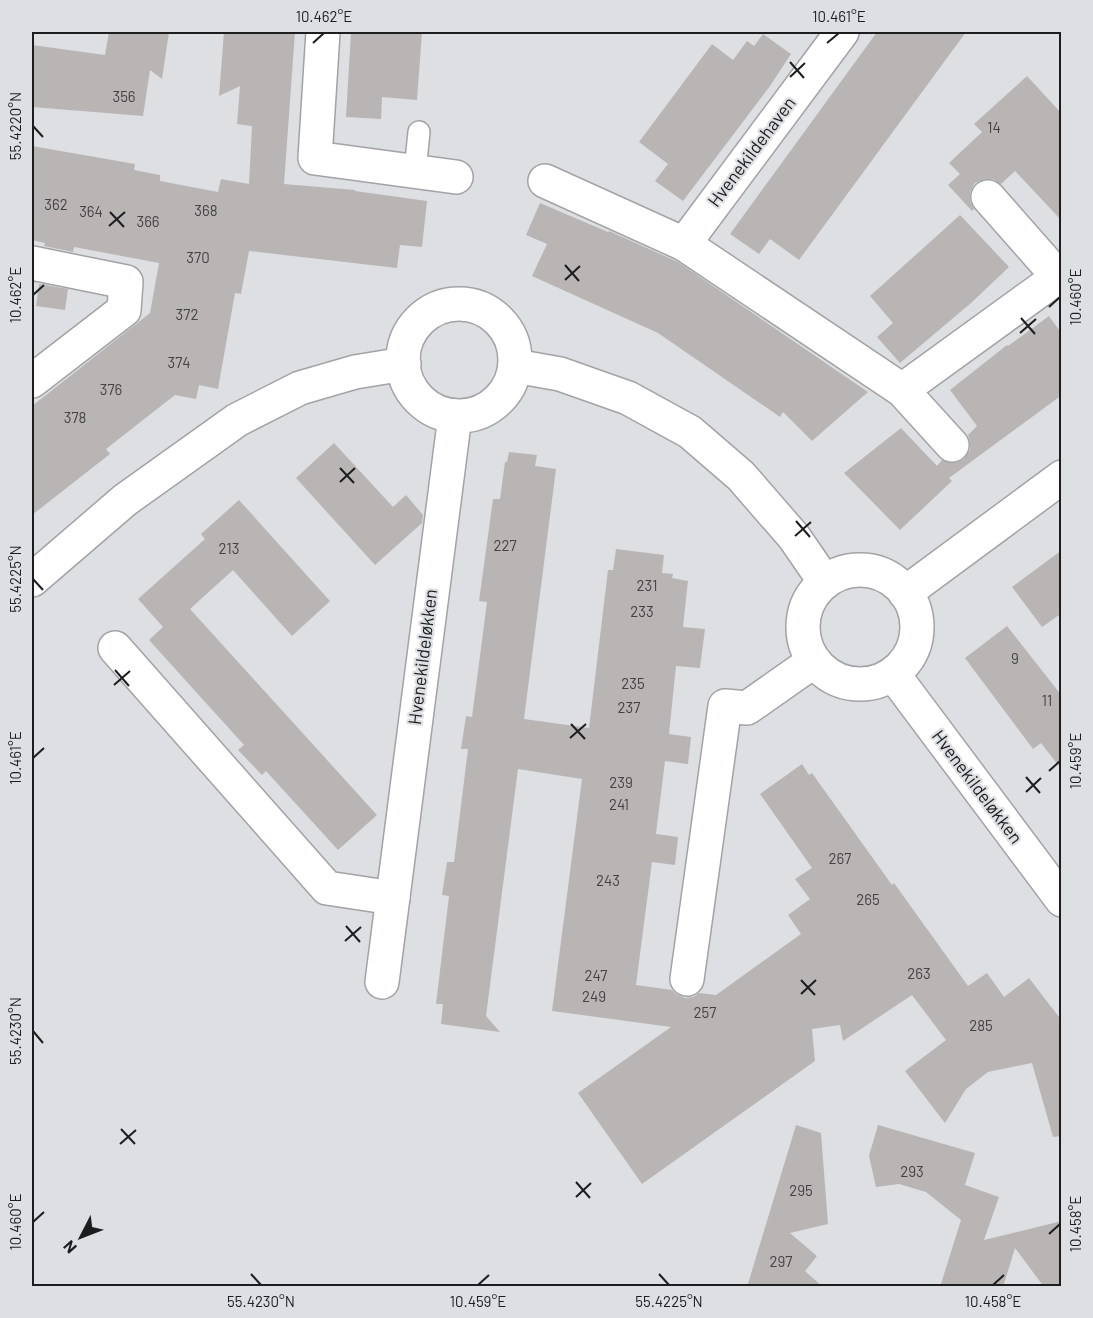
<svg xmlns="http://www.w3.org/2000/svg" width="1093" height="1318" font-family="Barlow,sans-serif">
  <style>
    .building { fill: #bab5b5 }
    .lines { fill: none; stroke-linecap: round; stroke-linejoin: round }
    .lane-casing { stroke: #a1a3a6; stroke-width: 24 }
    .street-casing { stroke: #a1a3a6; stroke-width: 36 }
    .lane { stroke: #fff; stroke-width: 21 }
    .street { stroke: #fff; stroke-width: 33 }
    .ticks { fill: none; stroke: #1c1d1e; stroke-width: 2 }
    .labels { text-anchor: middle; stroke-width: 4.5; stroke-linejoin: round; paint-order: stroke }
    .number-label { font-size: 15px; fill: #444344 }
    .street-label { font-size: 18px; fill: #1c1d1e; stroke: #dddfe3 }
    .neatline { fill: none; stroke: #1c1d1e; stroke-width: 2 }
    .ticks-label { font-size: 15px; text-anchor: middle; fill: #1c1d1e }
  </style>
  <rect width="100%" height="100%" fill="#dddfe3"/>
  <g class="building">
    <polygon points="109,32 169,32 162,79 150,70 143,116 32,107 32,45 105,55"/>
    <polygon points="224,32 295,32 284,184 355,190 355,191 427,201 422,247 400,245 397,268 249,251 241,294 235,293 218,389 199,385 196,399 175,395 106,449 110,454 32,515 32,406 150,313 159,263 74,247 73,252 44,246 45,243 32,240 32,146 135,164 134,170 160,175 160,181 218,192 221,179 249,184 252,126 237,124 240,86 219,96"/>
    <polygon points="351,32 422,32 417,100 382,97 381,119 346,117"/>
    <polygon points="877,32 966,32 799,260 770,239 759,254 730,234"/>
    <polygon points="763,34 791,54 770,86 683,201 655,181 668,164 639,142 712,44 733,60 747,41 754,46"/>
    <polygon points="1027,76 1062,114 1062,221 1015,171 1001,184 993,179 985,179 975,183 970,192 970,201 974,209 972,211 948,185 960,174 949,163 982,132 974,124"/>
    <polygon points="540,203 608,232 609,231 678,262 868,392 812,441 783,412 780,417 658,333 532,276 547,244 526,235"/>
    <polygon points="960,215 1009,267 971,303 900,363 877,337 893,323 870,296"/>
    <polygon points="39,284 68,289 65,310 36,306"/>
    <polygon points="1049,316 1062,334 1062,395 949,478 952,481 900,530 844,473 901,428 937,466 942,460 955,463 964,459 970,450 970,442 968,435 977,426 950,390 1007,345 1008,346"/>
    <polygon points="334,443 393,507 406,495 423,515 422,523 375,565 296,478"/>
    <polygon points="509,452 537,455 535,466 556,469 524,719 589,728 608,570 613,570 616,549 664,555 662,573 673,574 672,578 688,581 683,627 705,629 700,668 676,666 669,734 691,737 688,764 665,761 656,834 678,837 675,865 652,862 636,985 672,990 676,994 685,998 693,997 699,993 716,995 801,934 788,915 810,899 795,879 812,868 760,794 802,764 809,775 812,773 892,885 894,883 968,986 987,973 1004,997 1029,978 1062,1021 1062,1136 1053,1137 1032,1063 988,1072 966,1089 945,1123 905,1071 946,1040 912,995 843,1041 840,1025 812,1029 815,1061 642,1184 578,1093 671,1027 552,1011 582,779 518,769 486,1016 500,1032 441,1024 443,1004 436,1004 449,896 442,895 447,862 454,862 468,749 461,749 466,716 472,717 487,602 479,601 493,499 500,499 505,462 507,462"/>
    <polygon points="239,500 330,601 292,636 233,570 190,609 377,815 338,850 266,771 262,775 238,750 244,745 149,640 163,627 138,599 205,539 201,534"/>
    <polygon points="1062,550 1062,613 1042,627 1012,587"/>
    <polygon points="1007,626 1062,696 1062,770 1041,743 1033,749 965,658"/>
    <polygon points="796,1125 821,1133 828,1224 790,1233 817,1256 805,1271 823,1287 747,1287"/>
    <polygon points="878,1125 975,1153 965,1185 999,1197 984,1240 1062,1221 1062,1287 1044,1287 1015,1248 1003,1287 940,1287 961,1220 926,1192 899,1184 876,1187 869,1156"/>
  </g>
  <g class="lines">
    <defs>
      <polyline id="lane" points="415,171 419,132"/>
      <g id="street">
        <polyline points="323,32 315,158 456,177"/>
        <polyline points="545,181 684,244 902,390 952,445"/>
        <polyline points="988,197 1062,281"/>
        <polyline points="684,244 842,32"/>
        <polyline points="32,263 126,282 124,310 32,381"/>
        <circle cx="459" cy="360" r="56"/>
        <polyline points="515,366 560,374 628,398 690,432 741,476 794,537 825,582"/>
        <polyline points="902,390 1058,277"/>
        <circle cx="860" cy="627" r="57"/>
        <polyline points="32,580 125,500 237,420 300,388 355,372 404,364"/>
        <polyline points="905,593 1062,477"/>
        <polyline points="115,648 327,888 393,898"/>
        <polyline points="893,674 1062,900"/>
        <polyline points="687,979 725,706 747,708 814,661"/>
        <polyline points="382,982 455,416"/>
      </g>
    </defs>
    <use href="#lane" class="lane-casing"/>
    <use href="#street" class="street-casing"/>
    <use href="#lane" class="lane"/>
    <use href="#street" class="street"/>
  </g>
  <path class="ticks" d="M 313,43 L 324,33M 827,43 L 839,33M 790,62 L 804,78M 790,77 L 805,63M 33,126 L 43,137M 110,212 L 124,227M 109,226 L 125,212M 565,265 L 579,281M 565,280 L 580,266M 33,295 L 44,285M 1049,307 L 1060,297M 1021,318 L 1035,334M 1020,333 L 1036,319M 340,468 L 354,483M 340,482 L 355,468M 796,521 L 810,537M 795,536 L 811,522M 33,579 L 43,590M 115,670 L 129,686M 114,685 L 130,671M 571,724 L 585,739M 570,738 L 586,724M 33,758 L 44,748M 1049,771 L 1060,761M 1026,777 L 1040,793M 1026,792 L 1041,778M 346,926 L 360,942M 345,941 L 361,927M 801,980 L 815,995M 801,994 L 816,980M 33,1031 L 43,1043M 121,1129 L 135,1144M 120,1144 L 136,1130M 576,1182 L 590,1198M 576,1197 L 591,1183M 33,1222 L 44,1212M 1049,1234 L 1060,1224M 251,1274 L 261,1285M 659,1274 L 669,1285M 478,1285 L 489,1275M 993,1285 L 1004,1275"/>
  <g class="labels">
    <g class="number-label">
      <text x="124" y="102">356</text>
      <text x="994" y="133">14</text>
      <text x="56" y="210">362</text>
      <text x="206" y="216">368</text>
      <text x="91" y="217">364</text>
      <text x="148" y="227">366</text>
      <text x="198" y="263">370</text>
      <text x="187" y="320">372</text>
      <text x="179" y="368">374</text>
      <text x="111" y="395">376</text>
      <text x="75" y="423">378</text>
      <text x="505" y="551">227</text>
      <text x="229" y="554">213</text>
      <text x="647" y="591">231</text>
      <text x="642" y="617">233</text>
      <text x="1015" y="664">9</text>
      <text x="633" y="689">235</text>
      <text x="1047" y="706">11</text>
      <text x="629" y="713">237</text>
      <text x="621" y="788">239</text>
      <text x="619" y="810">241</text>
      <text x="840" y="864">267</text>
      <text x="608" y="886">243</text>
      <text x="868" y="905">265</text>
      <text x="919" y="979">263</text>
      <text x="596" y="981">247</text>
      <text x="594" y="1002">249</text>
      <text x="705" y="1018">257</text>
      <text x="981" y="1031">285</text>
      <text x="912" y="1177">293</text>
      <text x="801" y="1196">295</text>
      <text x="781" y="1267">297</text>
    </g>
    <g class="street-label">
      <text transform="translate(752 152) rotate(-53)" y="6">Hvenekildehaven</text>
      <text transform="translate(423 657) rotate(-83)" y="6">Hvenekildeløkken</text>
      <text transform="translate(977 787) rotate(53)" y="6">Hvenekildeløkken</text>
    </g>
  </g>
  <rect width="1093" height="1318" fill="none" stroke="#dddfe3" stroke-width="66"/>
  <g transform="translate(81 1237) rotate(228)" stroke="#dddfe3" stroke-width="4.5" paint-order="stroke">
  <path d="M0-4.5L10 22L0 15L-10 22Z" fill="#1c1d1e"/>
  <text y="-9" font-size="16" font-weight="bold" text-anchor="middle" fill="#1c1d1e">N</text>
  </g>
  <rect x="33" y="33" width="1027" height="1252" class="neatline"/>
  <g class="ticks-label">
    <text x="324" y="22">10.462°E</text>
    <text x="839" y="22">10.461°E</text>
    <text transform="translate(16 126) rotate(-90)" y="5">55.4220°N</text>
    <text transform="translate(16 295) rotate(-90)" y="5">10.462°E</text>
    <text transform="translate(1076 297) rotate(-90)" y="5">10.460°E</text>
    <text transform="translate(16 579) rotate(-90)" y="5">55.4225°N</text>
    <text transform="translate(16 758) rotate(-90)" y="5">10.461°E</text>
    <text transform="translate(1076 761) rotate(-90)" y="5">10.459°E</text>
    <text transform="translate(16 1031) rotate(-90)" y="5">55.4230°N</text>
    <text transform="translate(16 1222) rotate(-90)" y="5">10.460°E</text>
    <text transform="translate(1076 1224) rotate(-90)" y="5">10.458°E</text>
    <text x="261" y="1307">55.4230°N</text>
    <text x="478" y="1307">10.459°E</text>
    <text x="669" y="1307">55.4225°N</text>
    <text x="993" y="1307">10.458°E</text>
  </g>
</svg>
